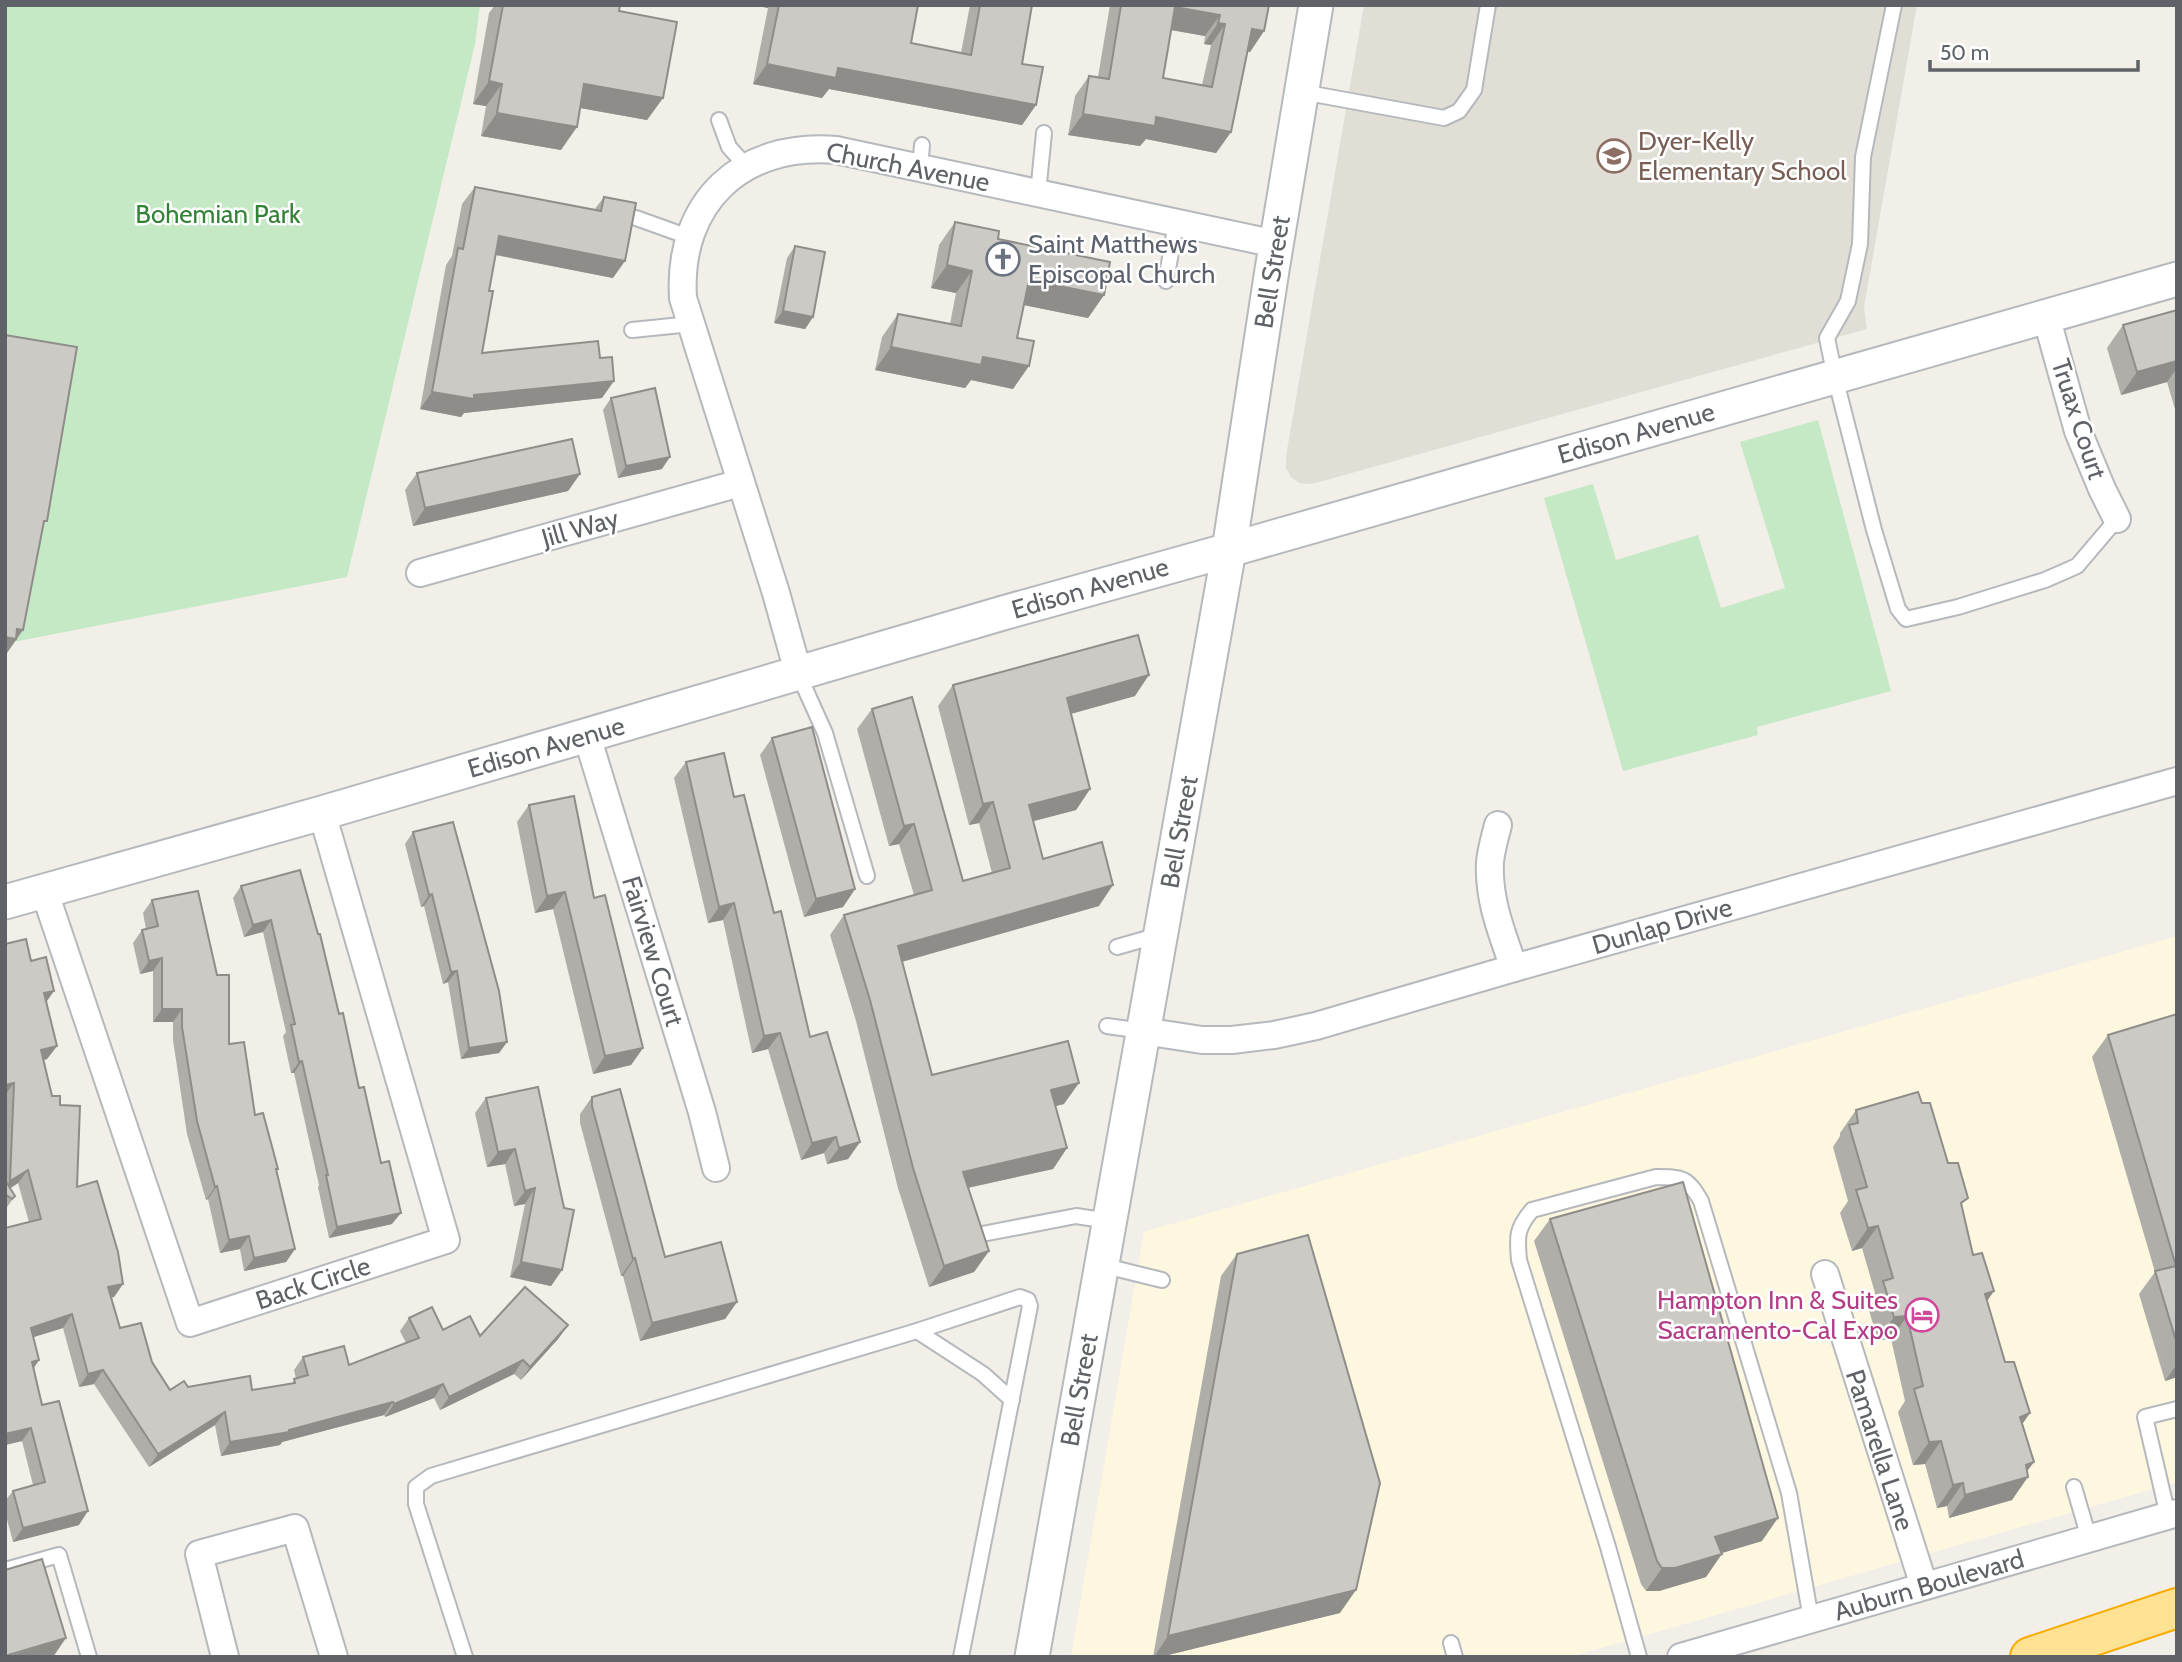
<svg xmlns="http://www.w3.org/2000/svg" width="2182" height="1662" font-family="Cabin,sans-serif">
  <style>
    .commercial { fill: #fef7e0 }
    .education { fill: #e1ded6 }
    .green { fill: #c5e8c5 }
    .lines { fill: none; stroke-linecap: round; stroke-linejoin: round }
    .service-casing { stroke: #b5b8bc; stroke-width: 18 }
    .minor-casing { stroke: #b5b8bc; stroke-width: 30 }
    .tertiary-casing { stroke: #b5b8bc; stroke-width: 37 }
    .motorway-casing { stroke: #f9ab00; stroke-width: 42 }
    .service { stroke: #fff; stroke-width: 14 }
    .minor { stroke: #fff; stroke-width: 26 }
    .tertiary { stroke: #fff; stroke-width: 33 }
    .motorway { stroke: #fde293; stroke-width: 38 }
    .wall { fill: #afaea9; fill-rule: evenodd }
    .shaded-wall { fill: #8f8d8a }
    .building { fill: #cccac5; stroke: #8f8d8a; stroke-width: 2; fill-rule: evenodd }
    .labels { text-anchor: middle; stroke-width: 5; stroke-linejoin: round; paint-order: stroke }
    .education-label { font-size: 26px; fill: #785e54; stroke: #fff; text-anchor: start }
    .street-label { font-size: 26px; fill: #5f6368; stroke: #fff }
    .park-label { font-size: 26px; fill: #348238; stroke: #fff }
    .worship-label { font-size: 26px; fill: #5b616d; stroke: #fff; text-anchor: start }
    .hotel-label { font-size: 26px; fill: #b23c85; stroke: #fff; text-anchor: end }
  </style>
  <rect width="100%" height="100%" fill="#f1efe8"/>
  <polygon class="commercial" points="2177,936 2177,1482 1570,1657 1071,1657 1144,1232"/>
  <polygon class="education" points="1364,5 1917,5 1864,307 1867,329 1323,481 1310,484 1299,483 1291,477 1286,468 1286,456"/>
  <g class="green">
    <polygon points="5,5 480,5 475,44 347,577 13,642 5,345"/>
    <polygon points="1818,420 1891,691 1757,727 1758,735 1623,771 1544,498 1593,484 1616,560 1698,535 1721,608 1785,588 1740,442"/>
  </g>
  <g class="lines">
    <defs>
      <g id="service">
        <polyline points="1894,5 1863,157 1860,244 1848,301 1827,338 1835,377 1874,530 1898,609 1906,619 1958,607 2045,580 2077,566 2117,519"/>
        <polyline points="1302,92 1444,118 1459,111 1474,90 1488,5"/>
        <polyline points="719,120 729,147 747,167"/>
        <polyline points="920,168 922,145"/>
        <polyline points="1038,193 1044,133"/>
        <polyline points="636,218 689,237"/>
        <polyline points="1166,281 1176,223"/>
        <polyline points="632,330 691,324"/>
        <polyline points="798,673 825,733 867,876"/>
        <polyline points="1117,947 1159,935"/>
        <polyline points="1107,1026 1143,1031"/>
        <polyline points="972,1236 1076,1216 1109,1221"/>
        <polyline points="1101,1265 1162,1280"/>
        <polyline points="917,1331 983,1374 1012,1400"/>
        <polyline points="2074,1487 2089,1538"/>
        <polyline points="2168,1516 2145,1417 2177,1409"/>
        <polyline points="5,1570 59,1555 89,1657"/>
        <polyline points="1451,1643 1455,1657"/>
        <polyline points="465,1657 416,1504 416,1487 431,1476 917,1331 1020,1297 1028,1300 1030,1306 961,1657"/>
        <path d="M 1639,1657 L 1608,1547 L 1519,1260 C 1517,1237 1516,1229 1532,1210 L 1656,1177 C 1683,1177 1687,1177 1701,1201 L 1789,1493 L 1811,1619"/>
      </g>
      <g id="minor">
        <polyline points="2046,316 2078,431 2102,489 2117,519"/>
        <polyline points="420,573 740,483"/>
        <path d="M 798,672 L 776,593 L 683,298 C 677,202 742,142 836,150 L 1276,244"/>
        <polyline points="587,736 702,1112 716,1168"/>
        <path d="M 1498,825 C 1495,837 1491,850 1490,862 C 1488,900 1502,933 1514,968"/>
        <polyline points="44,890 190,1323 446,1240 322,813"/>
        <polyline points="1143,1031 1202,1040 1232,1040 1274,1035 1316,1026 1514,968 2177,781"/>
        <polyline points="1825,1274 1924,1586"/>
        <polyline points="225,1657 199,1554 295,1528 334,1657"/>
        <polyline points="1681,1657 2177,1513"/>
      </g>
      <g id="tertiary">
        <polyline points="5,902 322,813 1003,613 1229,550 2177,279"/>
        <polyline points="1032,1657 1229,550 1272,270 1316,5"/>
      </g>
      <polyline id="motorway" points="2030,1657 2177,1608"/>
    </defs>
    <use href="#service" class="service-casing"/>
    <use href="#minor" class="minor-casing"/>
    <use href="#tertiary" class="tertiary-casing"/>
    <use href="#motorway" class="motorway-casing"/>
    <use href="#service" class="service"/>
    <use href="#minor" class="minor"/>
    <use href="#tertiary" class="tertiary"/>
    <use href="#motorway" class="motorway"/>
  </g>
  <g class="wall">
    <polygon points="495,5 620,5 619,11 663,98 647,120 580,108 561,150 481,136 486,106 473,104 489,13"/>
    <polygon points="753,5 918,5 911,43 961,53 970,5 1032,5 1022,64 1036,105 1022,125 829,89 822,98 753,84 768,8"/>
    <path d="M 1110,5 L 1269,5 L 1264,31 L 1250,52 L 1247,51 L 1231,132 L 1216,153 L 1146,139 L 1140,146 L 1068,135 L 1075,96 L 1089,76 L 1098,77 ZM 1171,30 L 1205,36 L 1204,44 L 1211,45 L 1202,85 L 1163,78 Z"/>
    <polygon points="475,187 594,210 604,197 613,278 495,255 489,291 482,353 602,398 464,413 461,417 420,409 446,265 452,256 462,204"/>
    <polygon points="955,222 998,239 1104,295 1088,318 1024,305 1017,338 1013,389 971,380 965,388 875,370 882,337 898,314 950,324 956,293 931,288 939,245"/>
    <polygon points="795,246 813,317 805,329 774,323 787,258"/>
    <polygon points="2177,310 2177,416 2167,382 2121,395 2107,348 2123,325"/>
    <polygon points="611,398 662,469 618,478 603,410"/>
    <polygon points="417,473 580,474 568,491 413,526 405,490"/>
    <polygon points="953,685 1135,696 1071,714 1090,789 1076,810 1033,821 1043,859 1099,906 902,961 932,1075 1064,1104 1055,1106 1067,1148 1053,1169 968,1188 989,1251 974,1272 929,1287 898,1188 856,1021 830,935 844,915 914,895 899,844 889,846 857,729 872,709 963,881 992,873 979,823 969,825 938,706"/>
    <polygon points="772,738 855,889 843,907 804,917 760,755"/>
    <polygon points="686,762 734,797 774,913 810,1037 860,1142 848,1159 827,1164 824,1153 801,1160 768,1049 752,1053 723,920 708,923 674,778"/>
    <polygon points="529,805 594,898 643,1048 631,1065 593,1074 553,909 535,913 517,822"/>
    <polygon points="413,832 507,1042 499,1053 461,1059 448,982 443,984 424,906 421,907 405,844"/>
    <polygon points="300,870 359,1088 392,1224 329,1238 318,1187 319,1185 294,1073 291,1073 283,1036 286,1032 263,932 244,937 233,898 241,886"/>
    <polygon points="152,900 229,1044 255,1115 278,1169 277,1171 295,1249 286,1262 244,1271 240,1249 220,1253 208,1199 206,1200 187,1134 173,1040 173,1022 153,1022 153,971 140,974 133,943 142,930 146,929 143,913"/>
    <polygon points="5,944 31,961 46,1002 57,1046 47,1059 44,1060 52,1096 60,1105 77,1187 123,1284 114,1297 111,1298 120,1328 152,1362 170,1390 188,1387 252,1390 291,1384 296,1379 294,1370 303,1357 349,1365 406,1343 400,1331 409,1318 443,1330 480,1336 568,1325 558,1339 521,1380 514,1374 440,1410 434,1398 385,1417 384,1415 282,1442 280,1445 221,1456 215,1425 149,1467 94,1384 79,1387 63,1328 33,1337 39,1360 34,1368 42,1405 79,1525 13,1542 5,1512 5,1501 13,1491 33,1485 22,1441 5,1445 5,1228 29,1222 18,1183 10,1188 15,1196 5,1210"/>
    <polygon points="2177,1014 2177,1377 2165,1381 2139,1294 2155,1272 2092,1057 2108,1035"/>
    <polygon points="538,1087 562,1270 551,1286 510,1277 525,1204 514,1206 505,1164 487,1167 475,1113 486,1098"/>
    <polygon points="592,1097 665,1257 737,1302 725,1319 640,1341 623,1276 621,1276 580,1123 580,1114"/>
    <polygon points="1856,1110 1962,1207 1973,1255 2034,1462 2027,1471 2012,1500 1949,1518 1947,1506 1937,1508 1925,1464 1913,1465 1898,1412 1905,1401 1891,1339 1878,1340 1867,1304 1875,1293 1862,1248 1852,1251 1840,1213 1848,1201 1833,1147 1840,1136 1840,1133"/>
    <polygon points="1550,1219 1762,1541 1721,1553 1706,1577 1659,1591 1646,1591 1641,1584 1534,1241"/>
    <polygon points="1237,1254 1340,1613 1160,1657 1153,1657 1221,1276"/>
  </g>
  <g class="shaded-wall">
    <polygon points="753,5 770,5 768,8"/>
    <polygon points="1175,7 1220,15 1205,36 1160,28"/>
    <polygon points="1218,23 1225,24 1211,45 1204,44"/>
    <polygon points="1252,29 1264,31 1250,52 1237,49"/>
    <polygon points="767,64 838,68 1036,105 1022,125 829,89 822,98 753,84"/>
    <polygon points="489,81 502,84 486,106 473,104"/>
    <polygon points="584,84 663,98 647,120 569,106"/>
    <polygon points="497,113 577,127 561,150 481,136"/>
    <polygon points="1083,114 1156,117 1231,132 1216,153 1146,139 1140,146 1068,135"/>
    <polygon points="499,236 625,261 613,278 487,253"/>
    <polygon points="947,265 972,271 956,293 931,288"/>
    <polygon points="1029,280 1104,295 1088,318 1013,303"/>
    <polygon points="783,311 813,317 805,329 774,323"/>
    <polygon points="891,347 983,357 1029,366 1013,389 971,380 965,388 875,370"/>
    <polygon points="2177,361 2177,368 2167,382 2121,395 2137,372"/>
    <polygon points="614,381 602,398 464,413 461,417 420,409 432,392 474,395"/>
    <polygon points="670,457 662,469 618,478 626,466"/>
    <polygon points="580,474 568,491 413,526 425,508"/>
    <polygon points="17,629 23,630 7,653 5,654 5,637"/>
    <polygon points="1149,675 1135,696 1052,719 1067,698"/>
    <polygon points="1090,789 1076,810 1015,826 1029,805"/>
    <polygon points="993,802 979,823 969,825 983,804"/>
    <polygon points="914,824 899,844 889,846 904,826"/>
    <polygon points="1113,885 1099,906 884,967 898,946"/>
    <polygon points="855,889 843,907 804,917 816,899"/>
    <polygon points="565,892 553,909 535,913 547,896"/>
    <polygon points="432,894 424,906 421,907 429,895"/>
    <polygon points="734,903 723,920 708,923 719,907"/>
    <polygon points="271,920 263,932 244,937 253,925"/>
    <polygon points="162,958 153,971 140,974 149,961"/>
    <polygon points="457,971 448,982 443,984 451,972"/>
    <polygon points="54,991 45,1004 44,993"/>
    <polygon points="162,1009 182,1009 173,1022 153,1022"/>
    <polygon points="780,1033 768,1049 752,1053 764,1036"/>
    <polygon points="507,1042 499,1053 461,1059 469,1048"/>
    <polygon points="57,1046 47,1059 32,1063 41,1050"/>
    <polygon points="643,1048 631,1065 593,1074 605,1056"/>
    <polygon points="302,1061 294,1073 291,1073 299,1062"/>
    <polygon points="14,1083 5,1095 5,1085"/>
    <polygon points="1079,1083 1064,1104 1036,1111 1051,1090"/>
    <polygon points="836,1137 824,1153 801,1160 812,1143"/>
    <polygon points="860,1142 848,1159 827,1164 839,1148"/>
    <polygon points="1067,1148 1053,1169 948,1192 963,1172"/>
    <polygon points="515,1149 505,1164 487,1167 498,1152"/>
    <polygon points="28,1170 18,1183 5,1192 5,1188 10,1181"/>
    <polygon points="217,1186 208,1199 206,1200 215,1187"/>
    <polygon points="535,1188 525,1204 514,1206 525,1191"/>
    <polygon points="401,1213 392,1224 329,1238 337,1227"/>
    <polygon points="1878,1226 1862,1248 1852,1251 1868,1228"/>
    <polygon points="249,1236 240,1249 220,1253 229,1240"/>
    <polygon points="295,1249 286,1262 244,1271 254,1258"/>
    <polygon points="989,1251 974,1272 929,1287 944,1266"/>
    <polygon points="635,1258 623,1276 621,1276 633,1259"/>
    <polygon points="521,1262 562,1270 551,1286 510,1277"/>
    <polygon points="123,1284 114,1297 99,1300 108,1287"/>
    <polygon points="1994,1291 1978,1314 1985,1294"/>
    <polygon points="737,1302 725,1319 640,1341 652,1323"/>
    <polygon points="72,1314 63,1328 21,1341 31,1328"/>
    <polygon points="1907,1316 1891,1339 1878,1340 1894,1317"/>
    <polygon points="568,1325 558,1339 521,1380 530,1367"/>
    <polygon points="39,1360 30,1373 32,1362"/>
    <polygon points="523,1360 514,1374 440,1410 449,1397"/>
    <polygon points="2177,1364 2177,1377 2165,1381"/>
    <polygon points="103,1370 94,1384 79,1387 88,1374"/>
    <polygon points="443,1384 434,1398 385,1417 394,1404"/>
    <polygon points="393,1402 384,1415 282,1442 280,1445 221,1456 230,1442 289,1430"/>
    <polygon points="225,1412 215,1425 149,1467 158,1454"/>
    <polygon points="2030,1413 2014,1436 2020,1417"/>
    <polygon points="31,1428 22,1441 5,1445 5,1434"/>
    <polygon points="1941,1441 1925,1464 1913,1465 1929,1442"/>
    <polygon points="2034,1462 2021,1479 2028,1477 2012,1500 1949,1518 1965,1495"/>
    <polygon points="1963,1483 1947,1506 1937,1508 1953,1485"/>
    <polygon points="88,1511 79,1525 13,1542 23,1528"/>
    <polygon points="1778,1518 1762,1541 1699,1560 1715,1537"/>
    <polygon points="1722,1554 1706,1577 1659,1591 1646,1591 1662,1568"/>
    <polygon points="1356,1590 1340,1613 1160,1657 1154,1657 1168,1636"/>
    <polygon points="66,1638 53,1657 5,1657"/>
  </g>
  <g class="building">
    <polygon points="503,5 620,5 619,11 677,22 663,98 584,84 577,127 497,113 502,84 489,81"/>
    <polygon points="779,5 918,5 911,43 971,55 980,5 1032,5 1022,64 1043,67 1036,105 838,68 836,78 767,64"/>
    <path d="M 1121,5 L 1269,5 L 1264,31 L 1252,29 L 1231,132 L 1156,117 L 1155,126 L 1083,114 L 1089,76 L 1109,79 ZM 1175,7 L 1220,15 L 1218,23 L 1225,24 L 1212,87 L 1163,78 Z"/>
    <polygon points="475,187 601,211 604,197 636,203 625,261 499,236 489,291 493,291 482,353 598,341 600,358 612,357 614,381 474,395 474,399 432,392 458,248 463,249"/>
    <polygon points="955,222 999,231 998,239 1110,262 1104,295 1029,280 1017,338 1034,341 1029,366 983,357 981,365 891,347 898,314 961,326 972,271 947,265"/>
    <polygon points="795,246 825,252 813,317 783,311"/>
    <polygon points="2177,310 2177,361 2137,372 2123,325"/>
    <polygon points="5,335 77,347 47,521 44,521 23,630 17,629 16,639 5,637"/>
    <polygon points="655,388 670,457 626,466 611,398"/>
    <polygon points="572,439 580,474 425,508 417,473"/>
    <polygon points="1138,635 1149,675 1067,698 1090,789 1029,805 1043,859 1102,842 1113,885 898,946 932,1075 1068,1041 1079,1083 1051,1090 1067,1148 963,1172 989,1251 944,1266 913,1168 870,1000 844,915 932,890 914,824 904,826 872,709 912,697 963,881 1010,868 993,802 983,804 953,685"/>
    <polygon points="812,727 855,889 816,899 772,738"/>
    <polygon points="724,753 734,797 744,795 774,913 781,911 810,1037 827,1032 860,1142 839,1148 836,1137 812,1143 780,1033 764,1036 734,903 719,907 686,762"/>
    <polygon points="574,796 594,898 605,895 643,1048 605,1056 565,892 547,896 529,805"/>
    <polygon points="453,822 499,991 507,1042 469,1048 457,971 451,972 432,894 429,895 413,832"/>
    <polygon points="300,870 318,934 320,934 339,1014 343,1013 359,1088 364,1087 381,1163 389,1161 401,1213 337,1227 326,1175 328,1175 302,1061 299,1062 291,1025 295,1024 271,920 253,925 241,886"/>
    <polygon points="198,891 217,975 229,975 229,1044 244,1042 255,1115 263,1113 278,1169 276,1169 295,1249 254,1258 249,1236 229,1240 217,1186 215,1187 197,1121 182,1027 182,1009 162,1009 162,958 149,961 142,930 158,926 152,900"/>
    <polygon points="26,939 31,961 46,957 54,991 44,993 57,1046 41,1050 52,1096 60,1096 60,1105 80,1106 77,1187 97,1181 118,1252 123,1284 108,1287 120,1328 141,1323 152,1362 170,1390 184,1381 188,1387 250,1376 252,1390 295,1383 294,1379 308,1375 303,1357 344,1346 349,1365 419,1338 409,1318 432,1307 443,1330 470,1316 480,1336 525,1287 568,1325 530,1367 523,1360 449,1397 443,1384 394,1404 393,1402 289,1430 289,1432 230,1442 225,1412 158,1454 103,1370 88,1374 72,1314 31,1328 39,1360 32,1362 42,1405 59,1401 88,1511 23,1528 13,1491 45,1482 31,1428 5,1434 5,1228 41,1219 28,1170 10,1181 14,1083 5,1085 5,944"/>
    <polygon points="2177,1014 2177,1344 2155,1271 2176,1266 2108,1035"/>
    <polygon points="538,1087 564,1208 574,1210 562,1270 521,1262 535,1188 525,1191 515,1149 498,1152 486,1098"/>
    <polygon points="620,1089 665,1257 721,1242 737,1302 652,1323 635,1258 633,1259 592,1106 592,1097"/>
    <polygon points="1918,1092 1922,1103 1930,1103 1948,1163 1958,1163 1968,1198 1961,1203 1973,1255 1982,1253 1994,1291 1985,1294 2005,1362 2014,1362 2030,1413 2020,1417 2034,1462 2026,1465 2028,1477 1965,1495 1963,1483 1953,1485 1941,1441 1929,1442 1914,1389 1923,1386 1907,1316 1894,1317 1883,1281 1893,1278 1878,1226 1868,1228 1856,1190 1867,1187 1849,1125 1858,1123 1856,1110"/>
    <polygon points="5,1180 15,1196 12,1199 5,1194"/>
    <polygon points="1683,1182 1778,1518 1715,1537 1722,1554 1675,1568 1662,1568 1657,1561 1550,1219"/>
    <polygon points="1308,1235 1380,1483 1356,1590 1168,1636 1237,1254"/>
    <polygon points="42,1559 66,1638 5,1656 5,1570"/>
  </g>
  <defs>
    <symbol id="school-ring" viewBox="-11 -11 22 22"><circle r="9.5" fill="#fff" stroke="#8d6e63" stroke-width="1.5"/><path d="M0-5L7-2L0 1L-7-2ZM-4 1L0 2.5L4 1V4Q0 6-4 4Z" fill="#8d6e63"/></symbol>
    <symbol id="church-ring" viewBox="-11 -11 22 22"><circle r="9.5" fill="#fff" stroke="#6b7280" stroke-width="1.5"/><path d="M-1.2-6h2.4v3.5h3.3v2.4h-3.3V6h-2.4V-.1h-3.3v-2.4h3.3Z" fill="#6b7280"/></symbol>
    <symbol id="hotel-ring" viewBox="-11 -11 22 22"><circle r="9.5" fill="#fff" stroke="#d1479c" stroke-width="1.5"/><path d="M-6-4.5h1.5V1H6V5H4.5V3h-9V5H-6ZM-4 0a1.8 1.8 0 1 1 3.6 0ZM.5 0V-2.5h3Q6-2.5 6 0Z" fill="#d1479c"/></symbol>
  </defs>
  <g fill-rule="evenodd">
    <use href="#school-ring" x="1595" y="137" width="38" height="38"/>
    <use href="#church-ring" x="984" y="240" width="38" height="38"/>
    <use href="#hotel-ring" x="1903" y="1296" width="38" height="38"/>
  </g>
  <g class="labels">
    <g class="education-label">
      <text x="1638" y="150">Dyer-Kelly<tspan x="1638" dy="30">Elementary School</tspan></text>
    </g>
    <g class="street-label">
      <text transform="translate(908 167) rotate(11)" y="9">Church Avenue</text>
      <text transform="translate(1272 272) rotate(-81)" y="9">Bell Street</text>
      <text transform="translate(2079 419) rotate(72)" y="9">Truax Court</text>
      <text transform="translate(1636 433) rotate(-16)" y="9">Edison Avenue</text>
      <text transform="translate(580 528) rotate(-16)" y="9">Jill Way</text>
      <text transform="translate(1090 588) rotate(-16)" y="9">Edison Avenue</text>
      <text transform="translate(546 747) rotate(-16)" y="9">Edison Avenue</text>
      <text transform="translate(1179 832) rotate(-80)" y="9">Bell Street</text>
      <text transform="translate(1662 926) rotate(-16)" y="9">Dunlap Drive</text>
      <text transform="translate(653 951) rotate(73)" y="9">Fairview Court</text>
      <text transform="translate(313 1283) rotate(-18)" y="9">Back Circle</text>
      <text transform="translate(1079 1390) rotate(-80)" y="9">Bell Street</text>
      <text transform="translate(1880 1450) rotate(72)" y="9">Pamarella Lane</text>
      <text transform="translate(1929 1585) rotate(-16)" y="9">Auburn Boulevard</text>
    </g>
    <g class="park-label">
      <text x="218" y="223">Bohemian Park</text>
    </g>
    <g class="worship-label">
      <text x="1028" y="253">Saint Matthews<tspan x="1028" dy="30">Episcopal Church</tspan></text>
    </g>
    <g class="hotel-label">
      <text x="1898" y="1309">Hampton Inn &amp; Suites<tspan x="1898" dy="30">Sacramento-Cal Expo</tspan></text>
    </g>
  </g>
  <rect width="2182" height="1662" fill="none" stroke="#5f6368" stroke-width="14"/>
  <path d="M1930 60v10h208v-10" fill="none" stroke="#5f6368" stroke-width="3.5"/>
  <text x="1940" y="60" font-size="21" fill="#5f6368" stroke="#ffffff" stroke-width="5" paint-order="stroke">50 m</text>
</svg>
